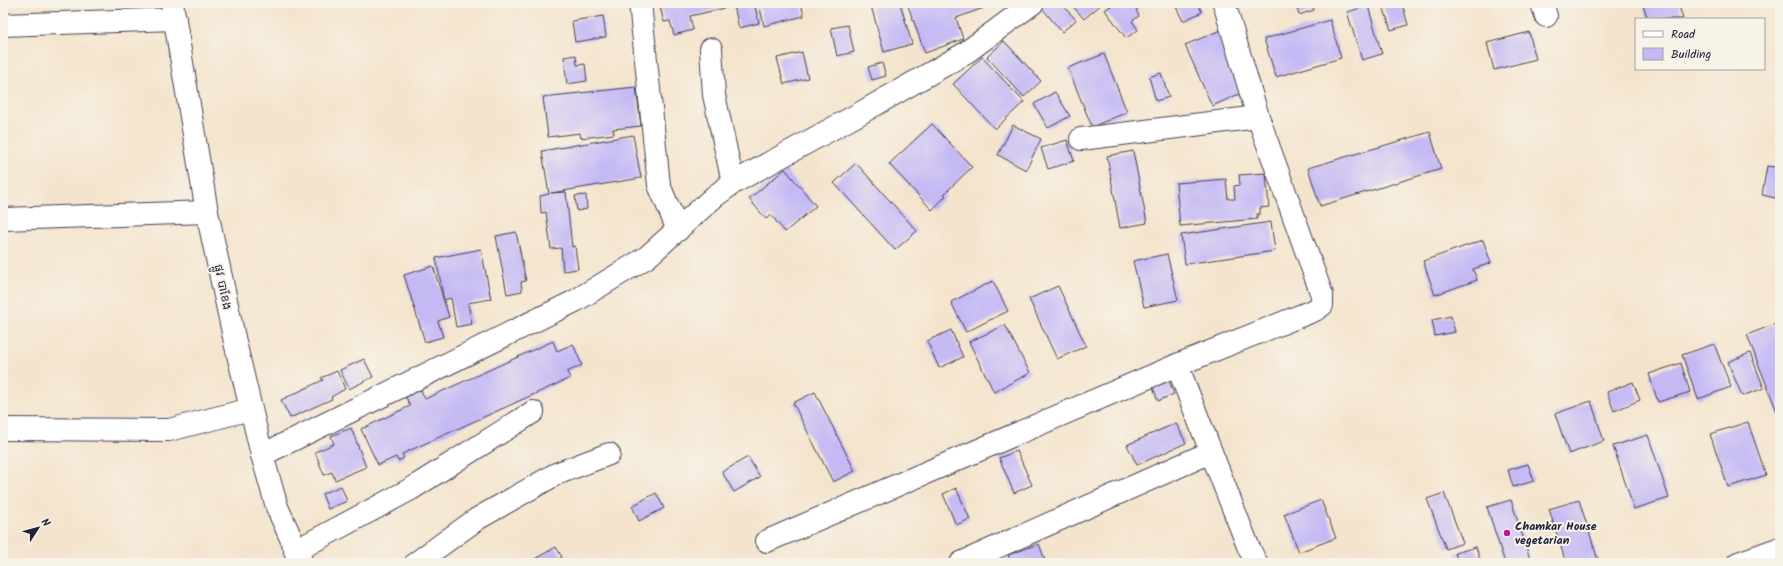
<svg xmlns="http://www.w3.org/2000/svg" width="1783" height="566" font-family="Kalam,'Noto Sans Khmer',sans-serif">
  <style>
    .building { fill: #c5b9f4 }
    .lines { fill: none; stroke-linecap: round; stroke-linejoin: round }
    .minor-casing { stroke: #423f51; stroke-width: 24 }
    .minor { stroke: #fff; stroke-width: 22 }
    .poi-dot { fill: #b5179e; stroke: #f7f3e8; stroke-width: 1.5 }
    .labels { text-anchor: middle; stroke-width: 4; stroke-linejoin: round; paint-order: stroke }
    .street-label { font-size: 12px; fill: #22223b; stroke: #f7f3e8 }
    .poi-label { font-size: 12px; font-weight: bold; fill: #22223b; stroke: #f7f3e8; text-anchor: start }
  </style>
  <rect width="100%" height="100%" fill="#f7f3e8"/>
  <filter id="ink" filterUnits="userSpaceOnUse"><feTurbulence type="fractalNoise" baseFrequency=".025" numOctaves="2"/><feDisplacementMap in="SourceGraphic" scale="8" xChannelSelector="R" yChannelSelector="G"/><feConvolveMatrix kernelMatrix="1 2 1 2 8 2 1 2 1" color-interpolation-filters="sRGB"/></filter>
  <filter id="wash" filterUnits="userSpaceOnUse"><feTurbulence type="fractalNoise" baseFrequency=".012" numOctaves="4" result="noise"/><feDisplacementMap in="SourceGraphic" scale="16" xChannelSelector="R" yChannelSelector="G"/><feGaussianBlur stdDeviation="0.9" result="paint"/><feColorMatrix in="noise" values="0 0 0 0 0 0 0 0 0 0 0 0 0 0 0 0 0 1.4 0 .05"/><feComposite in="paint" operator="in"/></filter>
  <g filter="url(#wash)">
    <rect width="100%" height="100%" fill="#f4e4cd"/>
    <g id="blocks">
      <g class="building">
        <polygon points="659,3 754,3 759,23 739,28 734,6 690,16 693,30 674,35 670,21 664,22"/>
        <polygon points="759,3 801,3 804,16 764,26"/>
        <polygon points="883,3 900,3 912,44 884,52 871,6"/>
        <polygon points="907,3 988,3 989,6 956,18 963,39 925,53"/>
        <polygon points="1046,3 1061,3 1076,20 1062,32 1041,7"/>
        <polygon points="1070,3 1103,3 1084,19"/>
        <polygon points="1115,3 1139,3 1141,6 1136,10 1139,16 1132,21 1138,30 1126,38 1105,10"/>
        <polygon points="1174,3 1197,3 1202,12 1183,21"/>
        <polygon points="1295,3 1311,3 1314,10 1299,15"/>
        <polygon points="1382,3 1402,3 1408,25 1391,30"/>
        <polygon points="1642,3 1678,3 1683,19 1648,19"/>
        <polygon points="1368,6 1382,54 1362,60 1347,12"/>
        <polygon points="603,16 606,37 575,42 572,21"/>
        <polygon points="1330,20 1341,58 1276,77 1264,39"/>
        <polygon points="848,25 854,52 837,56 831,28"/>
        <polygon points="1221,30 1248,90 1212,106 1185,45"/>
        <polygon points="1529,32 1536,59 1494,70 1487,43"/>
        <polygon points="1004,41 1041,81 1024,97 987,57"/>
        <polygon points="802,52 808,78 784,84 777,58"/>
        <polygon points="1104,54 1127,112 1092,127 1068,68"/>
        <polygon points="576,55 577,65 585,64 587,81 567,84 564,57"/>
        <polygon points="982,57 1024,102 995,129 953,84"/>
        <polygon points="882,63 886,76 872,80 868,67"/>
        <polygon points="1161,73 1169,97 1156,101 1149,77"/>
        <polygon points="636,87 641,126 613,129 614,134 581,138 580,133 548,137 543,97"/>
        <polygon points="1055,92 1070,116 1048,128 1034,104"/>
        <polygon points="932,124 972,167 944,194 946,196 932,210 889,164"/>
        <polygon points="1013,125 1041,139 1026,170 998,155"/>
        <polygon points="1430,132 1441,169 1320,206 1308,168"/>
        <polygon points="633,135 641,178 551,193 566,192 572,247 575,246 578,269 563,271 561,248 551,249 546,212 541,213 540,196 549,194 542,151"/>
        <polygon points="1067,140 1074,161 1048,169 1041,148"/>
        <polygon points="1133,151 1147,223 1120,228 1107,156"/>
        <polygon points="856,163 917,231 895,250 834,183"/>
        <polygon points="1767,166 1780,168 1780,199 1762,195"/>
        <polygon points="785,169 816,206 785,232 771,215 766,219 749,199"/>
        <polygon points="1266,173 1269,207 1260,208 1260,214 1257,214 1257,219 1180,226 1176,183 1226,179 1228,199 1235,199 1234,186 1240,185 1239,175"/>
        <polygon points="586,195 587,209 577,211 575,196"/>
        <polygon points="1271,222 1275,251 1185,264 1181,235"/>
        <polygon points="516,232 526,281 521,282 522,291 507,294 496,236"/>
        <polygon points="1483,240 1491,263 1473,269 1477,280 1435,295 1423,261"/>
        <polygon points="481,249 491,299 468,303 472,324 456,327 451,298 444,300 436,258"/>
        <polygon points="1167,254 1178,300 1144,307 1133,261"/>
        <polygon points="433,266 449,317 438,321 443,337 425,342 404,275"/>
        <polygon points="993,281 1008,311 966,332 951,302"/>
        <polygon points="1058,286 1086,346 1057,359 1029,299"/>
        <polygon points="1451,316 1455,332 1435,336 1432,320"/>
        <polygon points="1780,322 1780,419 1747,335"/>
        <polygon points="1005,325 1030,373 994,392 969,342"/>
        <polygon points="951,330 963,357 939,368 927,341"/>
        <polygon points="553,341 557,351 573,344 582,365 567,372 570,378 402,454 404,458 398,461 396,457 378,465 361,429 410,406 405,395 420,388 425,399"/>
        <polygon points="1714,344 1731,387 1698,399 1682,355"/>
        <polygon points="1750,353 1764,388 1742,396 1728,362"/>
        <polygon points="364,359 373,377 349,389 340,370"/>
        <polygon points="1681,363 1690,392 1658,402 1649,374"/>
        <polygon points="337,371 345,389 331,397 332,399 290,418 281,400 323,380 321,378"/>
        <polygon points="1169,381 1174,394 1158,401 1153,387"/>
        <polygon points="1633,382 1640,400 1614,411 1607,392"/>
        <polygon points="815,392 855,471 833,482 793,403"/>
        <polygon points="1591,401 1604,441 1569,454 1555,414"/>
        <polygon points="1748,422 1766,475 1728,487 1710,434"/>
        <polygon points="1176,423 1186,443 1137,465 1127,445"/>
        <polygon points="351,428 366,467 335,480 332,472 324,475 315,452 334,444 331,436"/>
        <polygon points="1648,435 1669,498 1634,509 1613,446"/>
        <polygon points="1017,451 1032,485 1014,493 999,458"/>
        <polygon points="748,457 760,477 734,492 722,472"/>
        <polygon points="1528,464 1534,481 1513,487 1508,470"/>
        <polygon points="341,486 347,501 328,509 322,494"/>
        <polygon points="956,488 970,519 956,525 943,494"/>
        <polygon points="656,493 664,508 639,521 632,506"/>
        <polygon points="1444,493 1463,543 1446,549 1427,499"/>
        <polygon points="1321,500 1336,538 1299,552 1284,514"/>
        <polygon points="1511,500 1530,559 1517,563 1505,563 1487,507"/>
        <polygon points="1579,500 1599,563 1566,563 1549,509"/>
        <polygon points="1039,544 1046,563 1011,563 1008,555"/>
        <polygon points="556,547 562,557 552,563 535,563 533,560"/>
        <polygon points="1476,547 1481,563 1458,563 1455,553"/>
      </g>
    </g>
  </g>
  <g filter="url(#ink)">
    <use href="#blocks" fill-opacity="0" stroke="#423f51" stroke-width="1"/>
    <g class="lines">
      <defs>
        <g id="minor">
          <polyline points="172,3 207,212 235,342 262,455 277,507 302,563"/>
          <polyline points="640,3 659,185 678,230"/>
          <polyline points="1224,3 1258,117 1322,295 1322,305 1315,310 1177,365 1248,546 1256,563"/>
          <polyline points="1542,3 1546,16"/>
          <polyline points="3,25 175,19"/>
          <polyline points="711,49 714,95 733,183"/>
          <polyline points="1081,139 1258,117"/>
          <polyline points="3,219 207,212"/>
          <polyline points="3,429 169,430 251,409"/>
          <polyline points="262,455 575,301 647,257 715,196 733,183 857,115 964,54 1033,3"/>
          <polyline points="767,541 1177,365"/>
          <polyline points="295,551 411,489 533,412"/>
          <polyline points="416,563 477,519 556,474 609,454"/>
          <polyline points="961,563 1211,452"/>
          <polyline points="1738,563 1780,548"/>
        </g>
      </defs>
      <use href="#minor" class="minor-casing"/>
      <use href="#minor" class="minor"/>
    </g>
  </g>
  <circle class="poi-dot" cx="1507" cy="533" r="4"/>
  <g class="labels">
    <g class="street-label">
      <text transform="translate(223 287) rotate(78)" y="4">ផ្លូវ បាខែង</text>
    </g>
    <g class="poi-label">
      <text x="1515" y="530">Chamkar House<tspan x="1515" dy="14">vegetarian</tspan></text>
    </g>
  </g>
  <rect width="1783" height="566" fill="none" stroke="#f7f3e8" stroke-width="16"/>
  <rect x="1635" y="18" width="130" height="52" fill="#f7f3e8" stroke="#a29fa3"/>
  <rect x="1643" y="31" width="20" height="6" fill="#ffffff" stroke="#a29fa3"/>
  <text x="1671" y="38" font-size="12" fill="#22223b">Road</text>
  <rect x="1643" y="48" width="20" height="12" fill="#c5b9f4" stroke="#a29fa3"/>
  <text x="1671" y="58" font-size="12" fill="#22223b">Building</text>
  <g transform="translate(38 528) rotate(54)" stroke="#f7f3e8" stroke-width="3" paint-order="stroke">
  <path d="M0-3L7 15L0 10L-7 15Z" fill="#22223b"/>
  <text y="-6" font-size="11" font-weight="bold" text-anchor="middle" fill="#22223b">N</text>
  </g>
</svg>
